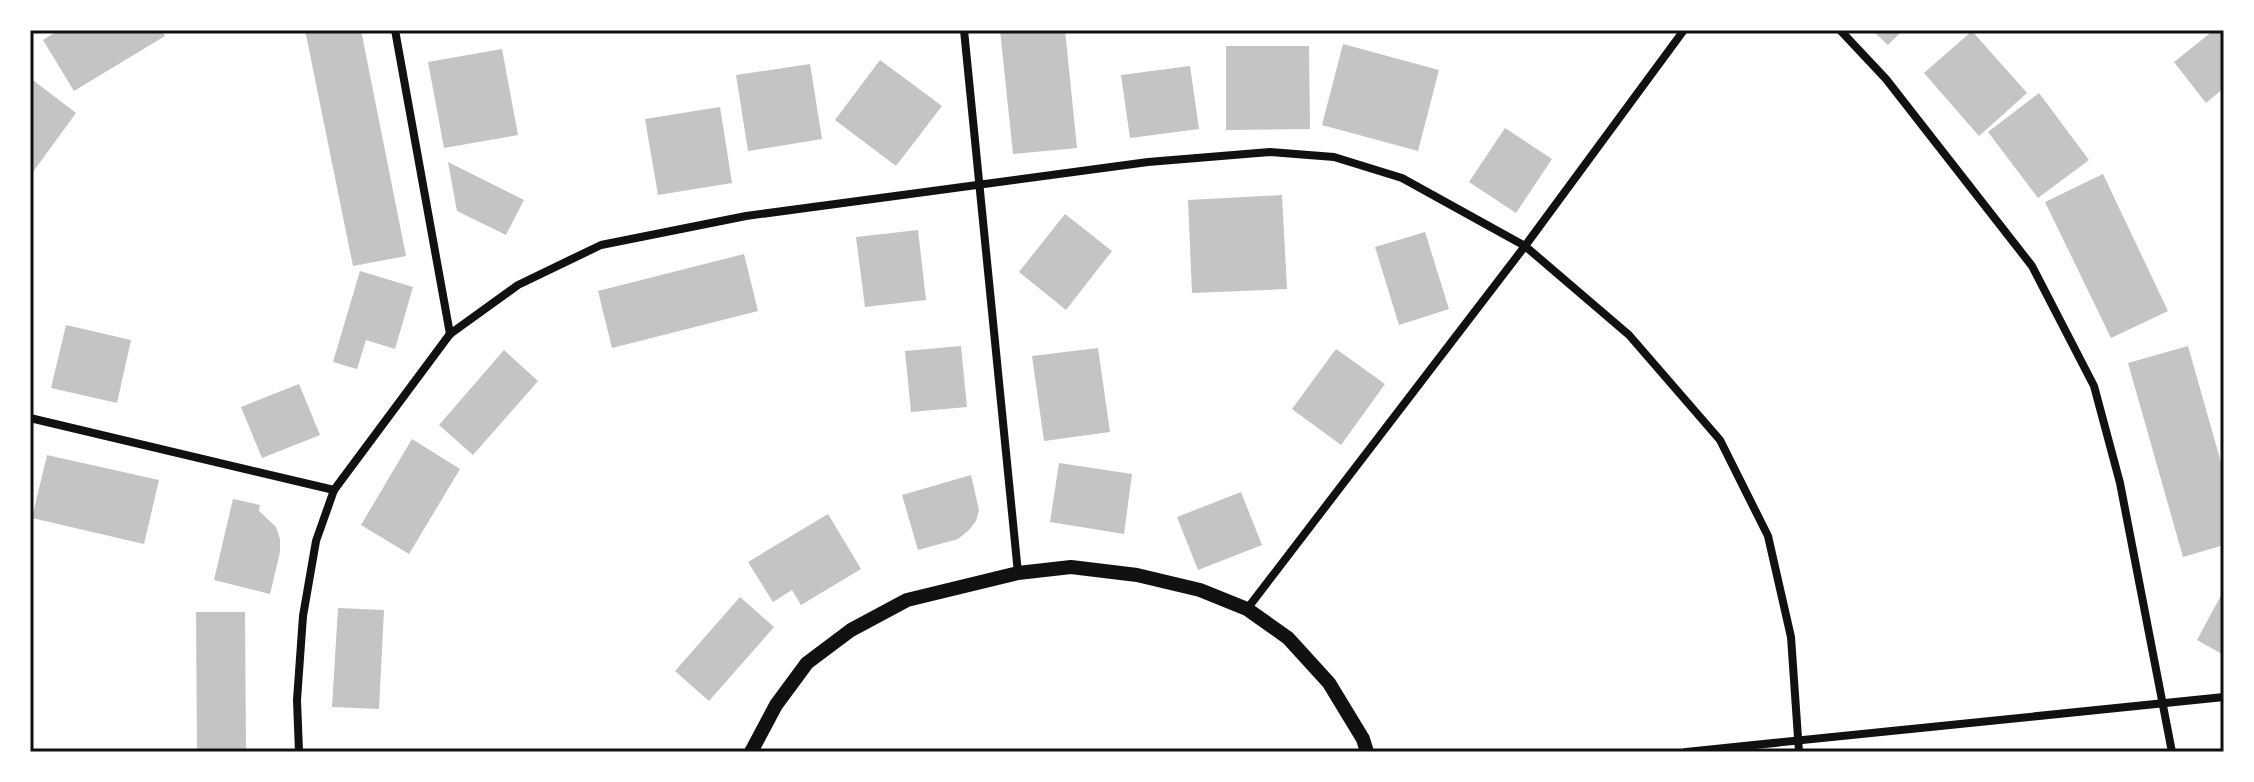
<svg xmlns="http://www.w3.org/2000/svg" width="2254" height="782" font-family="Signika,sans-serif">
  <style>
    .building { fill: #c4c4c4 }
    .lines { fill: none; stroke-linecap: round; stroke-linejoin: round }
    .minor { stroke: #111; stroke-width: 8 }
    .tertiary { stroke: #111; stroke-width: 14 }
    .neatline { fill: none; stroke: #111; stroke-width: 3 }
  </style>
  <rect width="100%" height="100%" fill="#fff"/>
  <g class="building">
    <polygon points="59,30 162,30 165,36 74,91 43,40"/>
    <polygon points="305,30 361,30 406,256 353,266"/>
    <polygon points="1000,30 1065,30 1077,148 1013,154"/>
    <polygon points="1872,30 1903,30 1888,45"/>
    <polygon points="2214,30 2224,30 2224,88 2206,103 2174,62"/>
    <polygon points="1972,31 2027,93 1979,136 1924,73"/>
    <polygon points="1343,44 1439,70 1418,151 1322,125"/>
    <polygon points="1226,46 1309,46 1310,129 1226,130"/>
    <polygon points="502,49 518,135 444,148 428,62"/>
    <polygon points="880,60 942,106 896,166 835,120"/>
    <polygon points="810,64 822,139 748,151 736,75"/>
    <polygon points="1190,66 1199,129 1130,138 1121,75"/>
    <polygon points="30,78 76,113 30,176"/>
    <polygon points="2039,93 2089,160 2038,198 1988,132"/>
    <polygon points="720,107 732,183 658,195 645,119"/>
    <polygon points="1505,128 1552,159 1516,213 1469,182"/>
    <polygon points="448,162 524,200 506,235 457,211"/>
    <polygon points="2103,174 2168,311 2111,338 2045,202"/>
    <polygon points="1282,195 1287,289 1192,293 1188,200"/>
    <polygon points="1065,214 1112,251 1066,310 1019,272"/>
    <polygon points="918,230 926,300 865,307 856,237"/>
    <polygon points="1425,232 1449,309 1399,325 1375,247"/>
    <polygon points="744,254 758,311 612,348 598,291"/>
    <polygon points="360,271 413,287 395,349 366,340 357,369 333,362"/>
    <polygon points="66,325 131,340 117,403 51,388"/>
    <polygon points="961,346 967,407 911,412 905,351"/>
    <polygon points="2188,346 2224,473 2224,545 2183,557 2128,363"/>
    <polygon points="1098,348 1110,432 1044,441 1032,356"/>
    <polygon points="1336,349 1385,384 1341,445 1292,409"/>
    <polygon points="504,350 538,381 473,455 439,425"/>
    <polygon points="299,384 320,435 262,458 241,407"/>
    <polygon points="412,439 460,469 409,554 361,525"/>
    <polygon points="47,455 159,480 144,544 32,518"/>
    <polygon points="1059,463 1132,474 1124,534 1050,522"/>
    <polygon points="971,475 979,510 976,521 968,531 958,539 918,550 902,495"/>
    <polygon points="1241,492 1262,545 1198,570 1177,517"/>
    <polygon points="233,499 260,505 259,511 276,527 280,539 280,552 270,594 214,580"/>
    <polygon points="828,514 861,569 801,605 792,590 773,602 748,562"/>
    <polygon points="2224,590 2224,655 2197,640"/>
    <polygon points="740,597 774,627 709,701 675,671"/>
    <polygon points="338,608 384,610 379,709 332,707"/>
    <polygon points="196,612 245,612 246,752 197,752"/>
  </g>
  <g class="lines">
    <g class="minor">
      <polyline points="395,30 450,334"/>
      <polyline points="964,30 1018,573"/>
      <polyline points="1840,30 1886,79 2032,266 2094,386 2120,483 2172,752"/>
      <polyline points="30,418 334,490"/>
      <polyline points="1247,609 1525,246 1684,30"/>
      <polyline points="299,752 297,700 303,616 316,541 334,490 450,334 518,285 601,245 746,216 1148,162 1270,152 1334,157 1402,178 1525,246 1629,335 1720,440 1768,536 1791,637 1799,752"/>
      <polyline points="1686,752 2224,697"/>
    </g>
    <polyline class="tertiary" points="751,752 776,705 807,663 851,630 907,600 1018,573 1071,567 1137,575 1200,590 1247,609 1288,638 1329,683 1363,739 1367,752"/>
  </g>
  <rect width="2254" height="782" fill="none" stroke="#ffffff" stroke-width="64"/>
  <rect x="32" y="32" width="2190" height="718" class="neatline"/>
</svg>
